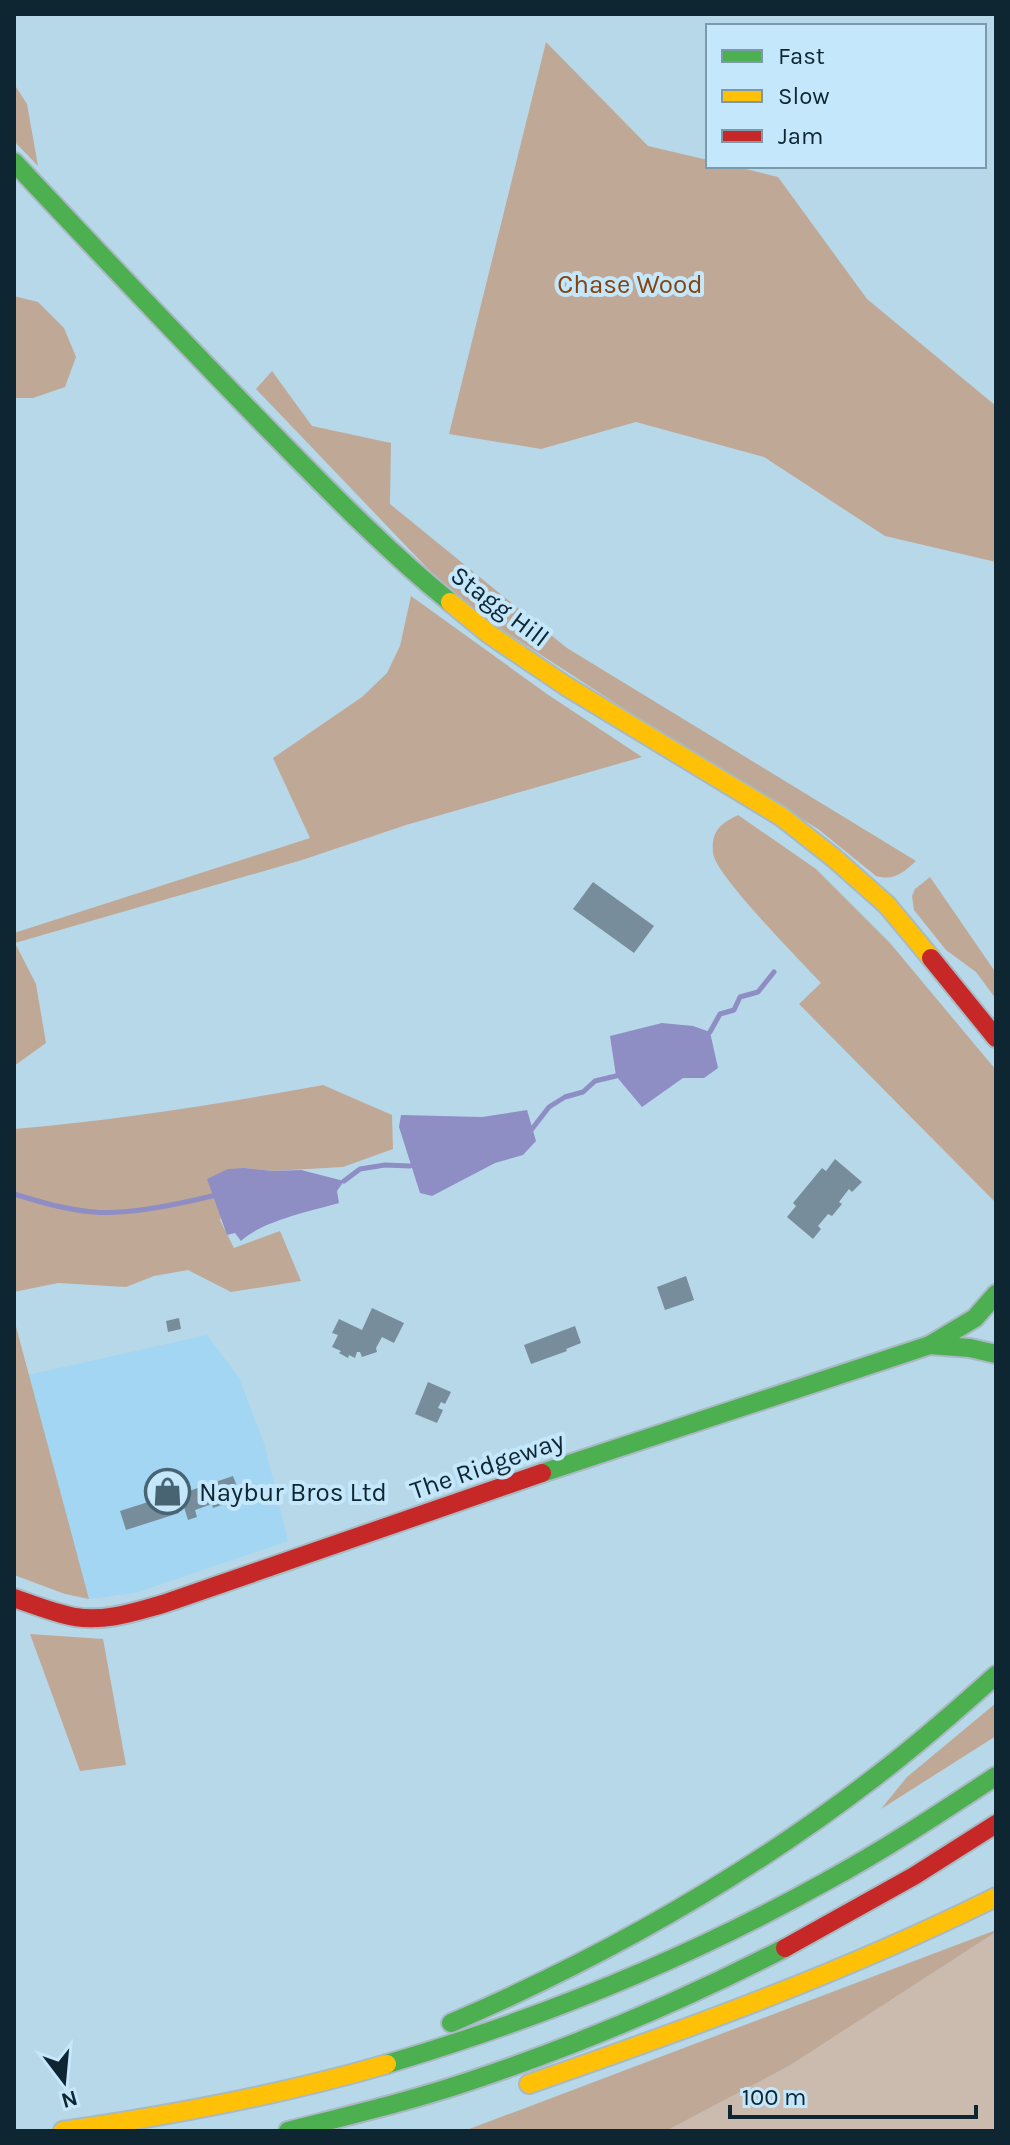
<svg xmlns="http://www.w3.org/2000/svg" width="1010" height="2145" font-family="Karla,sans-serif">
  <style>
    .built { fill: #a2d6f3 }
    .green { fill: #cbbaae }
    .forest { fill: #c0a896 }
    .water { fill: #8e8dc4 }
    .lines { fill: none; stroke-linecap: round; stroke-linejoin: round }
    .stream { stroke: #8e8dc4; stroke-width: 5 }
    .building { fill: #778d9b }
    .fast-casing { stroke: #a8b9c2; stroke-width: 22 }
    .slow-casing { stroke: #a8b9c2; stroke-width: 22 }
    .jam-casing { stroke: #a8b9c2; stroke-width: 22 }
    .fast { stroke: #4caf50; stroke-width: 18 }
    .slow { stroke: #ffc107; stroke-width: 18 }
    .jam { stroke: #c62828; stroke-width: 18 }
    .labels { text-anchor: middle; stroke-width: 8; stroke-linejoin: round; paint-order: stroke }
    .park-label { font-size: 26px; fill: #86430e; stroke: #c4e7fb }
    .street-label { font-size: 26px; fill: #0d2632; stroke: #c4e7fb }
    .poi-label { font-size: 26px; fill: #0d2632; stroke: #c4e7fb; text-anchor: start }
  </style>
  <rect width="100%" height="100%" fill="#b7d8e9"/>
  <polygon class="built" points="207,1335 239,1378 264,1443 288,1541 135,1593 89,1599 28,1375"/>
  <polygon class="green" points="996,1932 996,2131 666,2131 789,2066"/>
  <g class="forest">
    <polygon points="546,42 648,146 708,160 708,166 734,166 778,177 867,299 996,406 996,562 885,536 764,457 636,422 541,449 449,434"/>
    <polygon points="14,84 27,104 38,166 14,141"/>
    <polygon points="14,296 38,302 64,328 76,357 65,387 33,398 14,398"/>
    <path d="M 272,371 L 312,426 L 391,443 L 390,504 L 567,648 L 916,861 C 903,873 894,881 876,876 L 818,829 L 649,725 L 492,623 L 431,572 L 256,389 Z"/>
    <polygon points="411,596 547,694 642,757 406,825 302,860 15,943 36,984 46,1043 14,1066 14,933 310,838 273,758 362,697 387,673 400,646"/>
    <path d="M 738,815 L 816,869 L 890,943 L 996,1070 L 996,1203 L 799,1004 L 821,983 C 801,961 715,875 713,853 C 711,831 720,824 738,815 Z"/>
    <polygon points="930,877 996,973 996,999 976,972 946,950 914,910 912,896 915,889"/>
    <path d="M 323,1085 L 392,1115 L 393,1149 L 343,1167 L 273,1171 L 245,1168 L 220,1220 L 234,1248 L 280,1231 L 301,1281 L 231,1292 L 188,1270 L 154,1276 L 126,1287 L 58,1283 L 14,1292 L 14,1129 C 118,1120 221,1104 323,1085 Z"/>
    <polygon points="14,1319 89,1599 65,1594 14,1575"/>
    <polygon points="30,1634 103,1639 126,1765 80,1771"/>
    <polygon points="996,1703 996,1736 881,1809 907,1777"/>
    <polygon points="996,1930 996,1932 789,2066 666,2131 464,2131"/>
  </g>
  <g class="water">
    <polygon points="662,1023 693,1026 710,1032 718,1068 704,1078 683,1078 642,1107 616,1076 610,1036"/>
    <polygon points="527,1110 536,1141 523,1155 495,1163 432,1196 420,1193 399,1127 401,1115 482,1117"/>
    <path d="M 245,1168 L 273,1171 L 301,1170 L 344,1181 L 337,1191 L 339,1203 C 311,1211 262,1221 241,1241 L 235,1233 L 227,1235 L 207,1179 L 228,1169 Z"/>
  </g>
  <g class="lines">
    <g class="stream">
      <polyline points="710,1032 720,1014 734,1010 740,997 758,992 774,972"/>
      <polyline points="532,1129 549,1107 565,1097 583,1092 595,1081 616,1076"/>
      <polyline points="344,1181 360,1169 385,1165 410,1166"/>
      <path d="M 14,1194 C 40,1202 67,1210 94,1212 C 127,1215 179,1204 212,1196"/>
    </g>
  </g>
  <g class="building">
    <polygon points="593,882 654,926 634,953 573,909"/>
    <polygon points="835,1159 862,1182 852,1192 849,1189 839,1202 842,1204 832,1216 828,1214 818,1226 821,1229 813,1239 787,1217 796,1206 793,1203 822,1168 826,1171"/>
    <polygon points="686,1276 694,1300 665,1310 657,1287"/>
    <polygon points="372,1308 404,1323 394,1343 382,1337 376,1348 377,1352 362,1357 360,1352 357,1352 355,1358 349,1355 348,1358 339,1353 341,1351 332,1347 338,1335 332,1333 339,1319 362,1330"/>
    <polygon points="179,1318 181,1329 168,1332 166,1321"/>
    <polygon points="575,1326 581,1343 566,1349 567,1351 531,1364 524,1345"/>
    <polygon points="428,1382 451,1392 445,1404 441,1402 438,1408 443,1410 437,1423 415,1414"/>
    <polygon points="184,1475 188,1488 181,1491 177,1478"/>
    <polygon points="233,1476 240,1494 226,1499 227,1503 213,1508 212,1504 195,1510 197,1517 188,1520 180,1494"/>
    <polygon points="173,1494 179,1513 126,1530 120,1511"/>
  </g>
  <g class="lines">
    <defs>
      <g id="fast">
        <path d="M 14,162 C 100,254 186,345 274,435 C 331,493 387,551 450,602"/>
        <polyline points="930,1345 970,1348 996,1354"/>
        <polyline points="542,1473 930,1345 975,1318 996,1294"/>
        <path d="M 451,2023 C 602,1958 745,1877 875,1777 C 917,1745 957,1710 996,1675"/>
        <path d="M 387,2064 C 539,2019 687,1959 825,1882 C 884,1850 940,1813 996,1776"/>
        <path d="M 288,2131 C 351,2115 415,2100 476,2079 C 583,2043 686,1999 785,1948"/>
      </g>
      <g id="slow">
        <polyline points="450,602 489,634 566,686 782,817 834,858 887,905 931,958"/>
        <path d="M 529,2084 C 688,2029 845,1972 996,1897"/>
        <path d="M 63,2131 C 173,2115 281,2095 387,2064"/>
      </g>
      <g id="jam">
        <polyline points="931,958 996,1038"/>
        <path d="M 14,1598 C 34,1605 54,1613 75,1617 C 105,1622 134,1612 163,1604 L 542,1473"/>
        <polyline points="785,1948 914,1876 996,1824"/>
      </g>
    </defs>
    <use href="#fast" class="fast-casing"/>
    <use href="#slow" class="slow-casing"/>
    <use href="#jam" class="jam-casing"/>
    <use href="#fast" class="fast"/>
    <use href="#slow" class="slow"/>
    <use href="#jam" class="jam"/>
  </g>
  <defs>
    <symbol id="shop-ring" viewBox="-11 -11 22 22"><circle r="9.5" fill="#c4e7fb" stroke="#486472" stroke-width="1.5"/><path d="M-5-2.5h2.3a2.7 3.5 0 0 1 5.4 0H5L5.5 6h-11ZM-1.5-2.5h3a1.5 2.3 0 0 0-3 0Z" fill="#486472"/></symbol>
  </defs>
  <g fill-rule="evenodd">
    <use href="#shop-ring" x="142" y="1466" width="51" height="51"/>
  </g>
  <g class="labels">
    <g class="park-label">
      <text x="630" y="293">Chase Wood</text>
    </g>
    <g class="street-label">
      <text transform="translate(500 606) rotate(37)" y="9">Stagg Hill</text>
      <text transform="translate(487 1465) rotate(-19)" y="9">The Ridgeway</text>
    </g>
    <g class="poi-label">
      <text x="199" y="1501">Naybur Bros Ltd</text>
    </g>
  </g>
  <rect width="1010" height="2145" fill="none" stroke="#0d2632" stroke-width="32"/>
  <rect x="706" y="24" width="280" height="144" fill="#c4e7fb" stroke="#7b9aab" stroke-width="2"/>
  <rect x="722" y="50" width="40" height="12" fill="#4caf50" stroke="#7b9aab" stroke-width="2"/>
  <text x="778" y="64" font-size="24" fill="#0d2632">Fast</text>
  <rect x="722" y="90" width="40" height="12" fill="#ffc107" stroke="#7b9aab" stroke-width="2"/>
  <text x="778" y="104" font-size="24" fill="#0d2632">Slow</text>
  <rect x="722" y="130" width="40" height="12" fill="#c62828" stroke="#7b9aab" stroke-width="2"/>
  <text x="778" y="144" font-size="24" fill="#0d2632">Jam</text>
  <g transform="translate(64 2081) rotate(164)" stroke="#c4e7fb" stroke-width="6" paint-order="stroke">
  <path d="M0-6L14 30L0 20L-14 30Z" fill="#0d2632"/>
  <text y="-12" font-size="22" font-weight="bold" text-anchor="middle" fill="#0d2632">N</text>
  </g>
  <path d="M730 2105v12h246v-12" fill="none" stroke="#0d2632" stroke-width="4"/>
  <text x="742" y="2105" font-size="24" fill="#0d2632" stroke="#c4e7fb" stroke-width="6" paint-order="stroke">100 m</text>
</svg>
